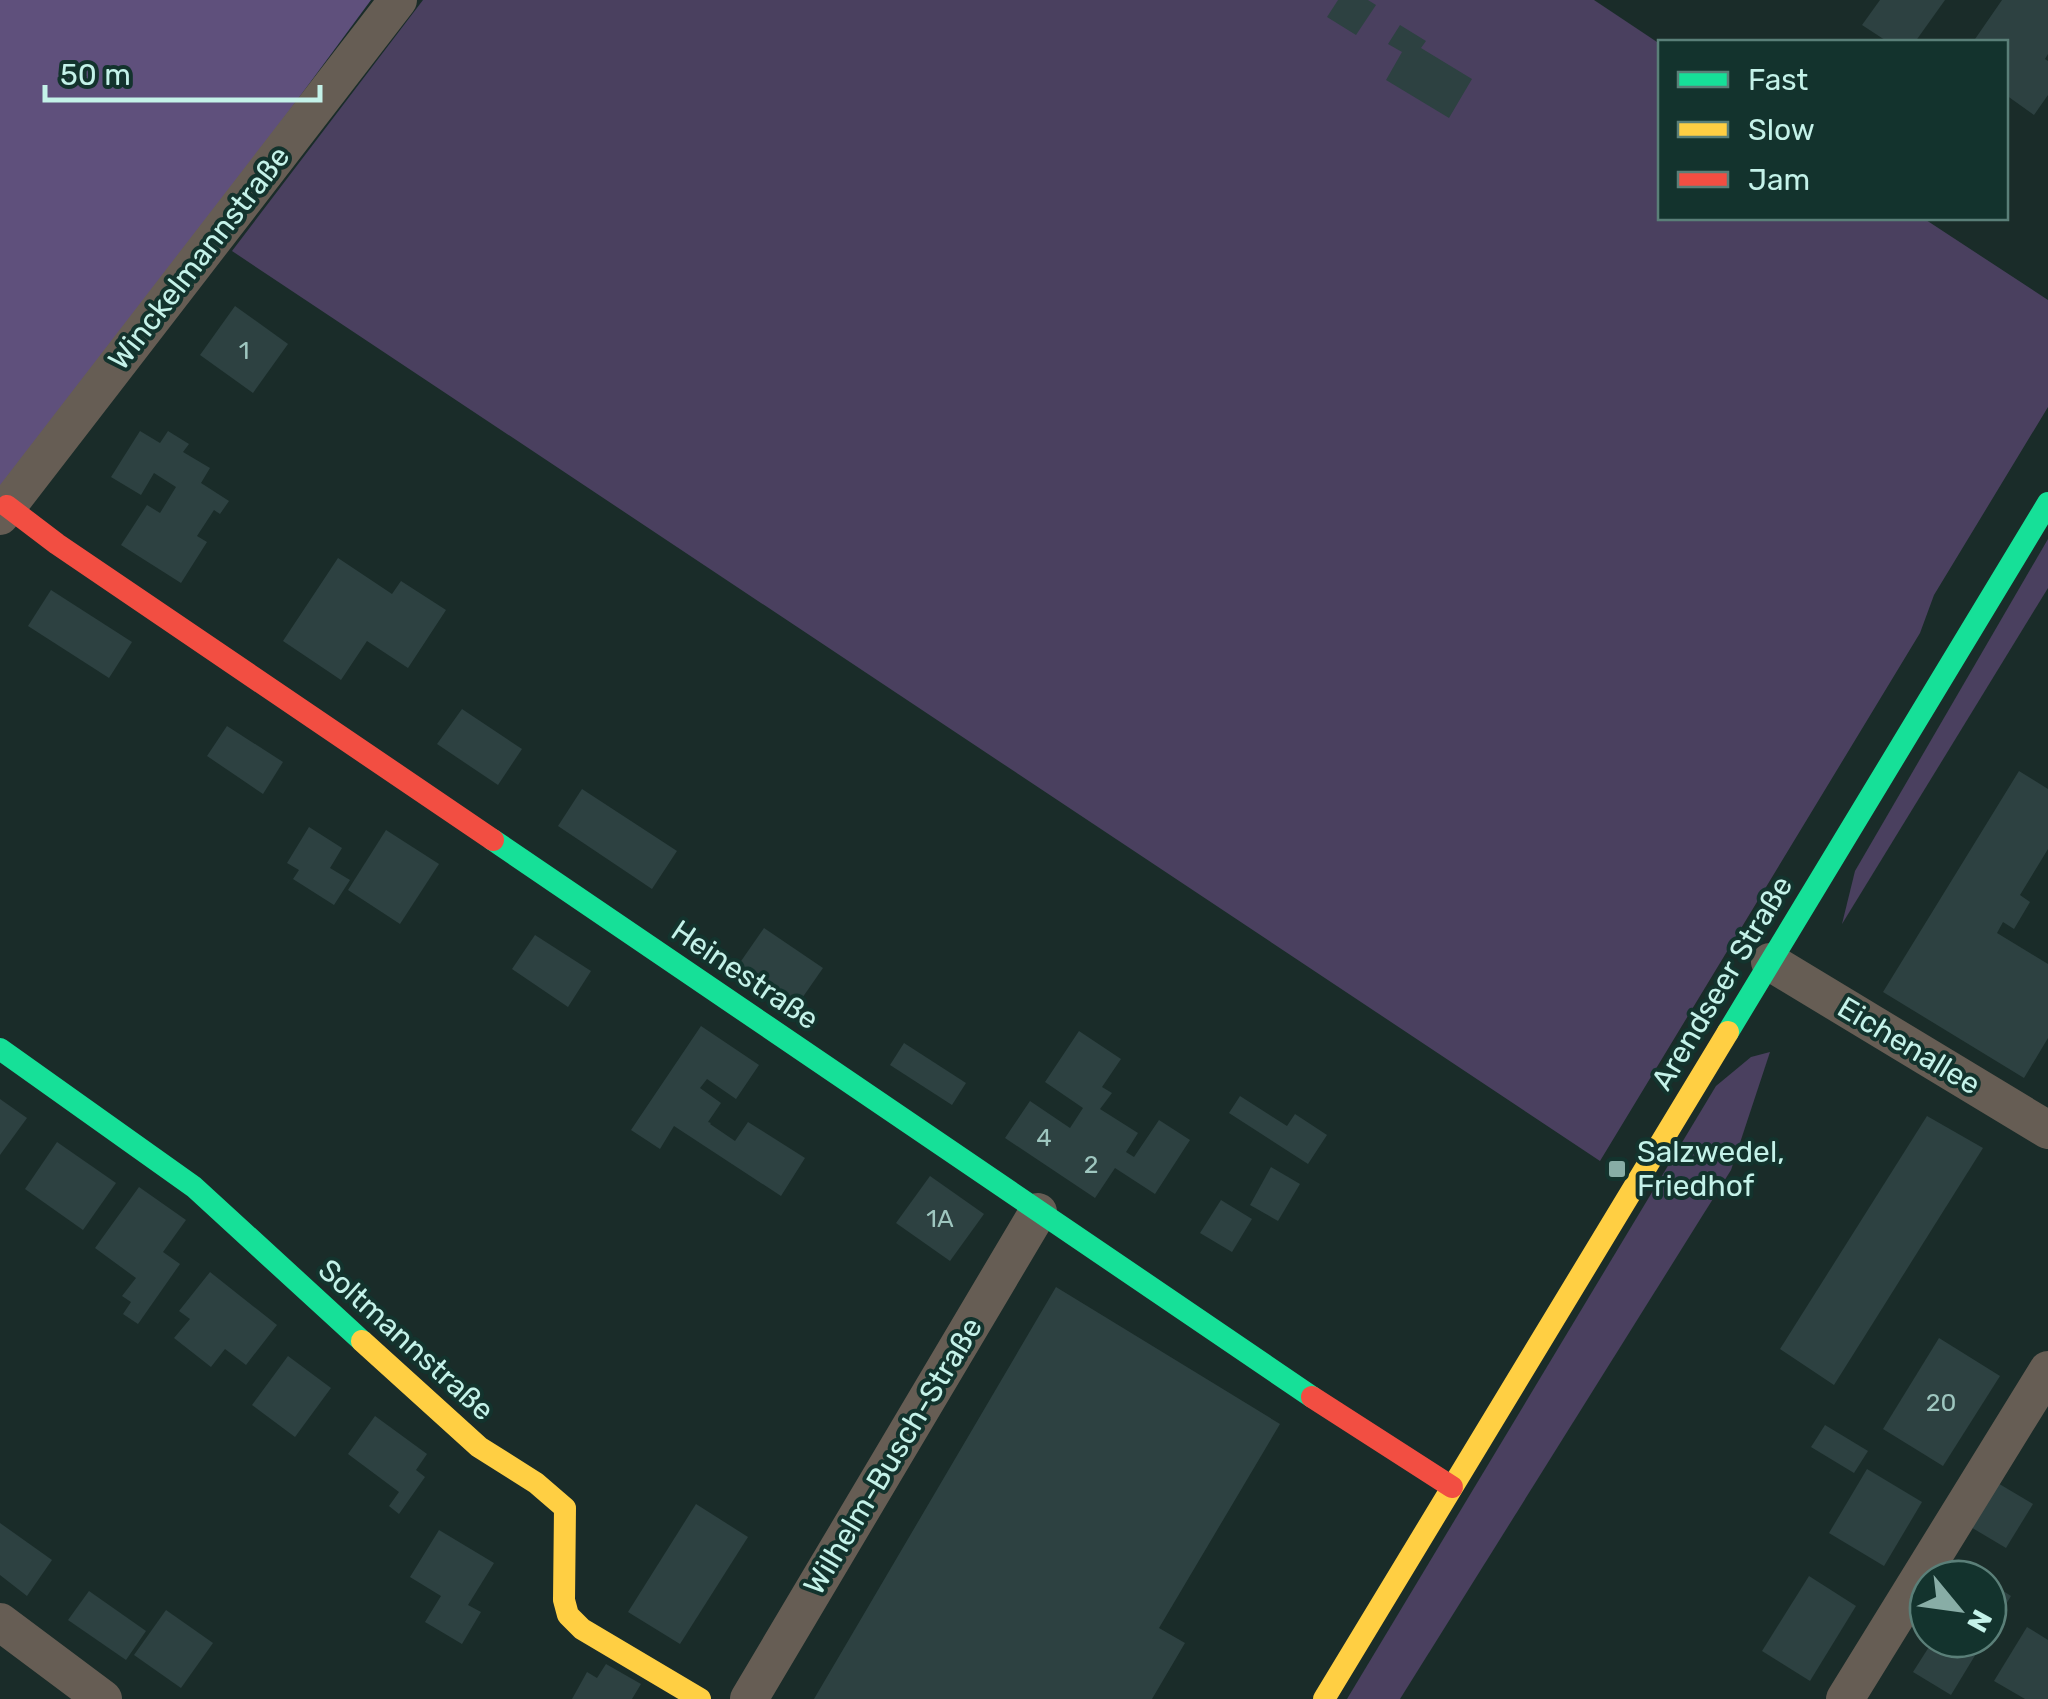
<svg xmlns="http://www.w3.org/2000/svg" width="2048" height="1699" font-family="Rubik,sans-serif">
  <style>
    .green { fill: #4a405f }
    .forest { fill: #5f507c }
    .building { fill: #2d4141 }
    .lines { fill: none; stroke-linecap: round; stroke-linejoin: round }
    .street { stroke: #665d54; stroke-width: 38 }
    .fast { stroke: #16e098; stroke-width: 22 }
    .slow { stroke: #ffcf43; stroke-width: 22 }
    .jam { stroke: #f24e42; stroke-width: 22 }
    .poi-dot { fill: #88ada6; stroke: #13332d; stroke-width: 4 }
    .labels { text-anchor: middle; stroke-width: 8; stroke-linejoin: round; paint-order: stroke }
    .number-label { font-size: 25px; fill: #9ec6bf }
    .street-label { font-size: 30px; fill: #c4f2e9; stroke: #13332d }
    .poi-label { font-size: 30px; fill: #c4f2e9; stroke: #13332d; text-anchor: start }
  </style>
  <rect width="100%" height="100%" fill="#1a2c29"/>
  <g class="green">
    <polygon points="423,0 1594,0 1660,44 1660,218 1923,218 2048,300 2048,407 1934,595 1920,633 1600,1161 232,251"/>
    <polygon points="2048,539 2048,588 1842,924 1855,871"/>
    <polygon points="1770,1052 1731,1170 1400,1699 1347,1699 1716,1086 1751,1057"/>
  </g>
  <polygon class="forest" points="0,0 371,0 202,229 0,494"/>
  <g class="building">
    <polygon points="1338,0 1368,0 1376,5 1356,35 1327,17"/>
    <polygon points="1880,0 1945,0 1915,42 1888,42 1862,25"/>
    <polygon points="2002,0 2048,0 2048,54 2045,59 2048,61 2048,95 2034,115 2006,95 2006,42 1973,42"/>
    <polygon points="1400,25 1426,41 1421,48 1472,79 1449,118 1386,80 1402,52 1388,44"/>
    <polygon points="235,306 288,344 253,393 200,355"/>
    <polygon points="140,431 160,443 168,431 189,444 183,452 210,468 201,483 229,501 220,514 214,510 197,536 207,542 181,583 121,545 147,505 160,513 176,487 154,473 141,495 111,477"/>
    <polygon points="338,558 392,594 401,581 446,610 408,668 367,641 341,680 283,641"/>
    <polygon points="51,590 132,642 109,678 28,626"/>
    <polygon points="462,709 522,749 498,785 437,744"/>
    <polygon points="227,726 283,762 263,794 207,756"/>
    <polygon points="2019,771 2048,789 2048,849 2020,895 2030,902 2014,929 2003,922 1997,933 2048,964 2048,1038 2024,1078 1883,992"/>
    <polygon points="582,789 677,851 652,889 558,826"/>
    <polygon points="309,827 342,848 330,868 350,880 334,905 293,879 299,870 287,863"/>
    <polygon points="386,830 439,864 400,924 348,890"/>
    <polygon points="764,928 823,968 798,1004 739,964"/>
    <polygon points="535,935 591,971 568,1007 512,969"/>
    <polygon points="701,1026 759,1065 736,1099 707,1079 700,1088 721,1103 708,1122 711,1123 710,1124 735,1141 748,1122 805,1158 781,1196 674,1126 660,1149 631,1130"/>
    <polygon points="1079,1031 1121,1059 1102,1087 1112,1093 1100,1109 1138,1133 1126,1152 1134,1157 1159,1120 1190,1140 1155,1194 1115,1168 1095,1198 1005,1138 1030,1101 1070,1128 1083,1108 1045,1082"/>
    <polygon points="904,1043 966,1083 952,1105 890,1065"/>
    <polygon points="1240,1096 1287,1126 1295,1114 1327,1135 1308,1164 1229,1113"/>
    <polygon points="0,1099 27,1118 0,1155"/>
    <polygon points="1927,1116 1983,1148 1834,1385 1780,1349"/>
    <polygon points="57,1142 116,1183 83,1230 25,1189"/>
    <polygon points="1271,1167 1300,1184 1278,1221 1250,1205"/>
    <polygon points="930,1176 984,1214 950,1261 896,1223"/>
    <polygon points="139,1187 186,1220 163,1252 180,1264 138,1324 123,1314 131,1302 122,1296 136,1278 95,1248"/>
    <polygon points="1221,1200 1252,1219 1232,1252 1200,1233"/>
    <polygon points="210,1272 277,1325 246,1365 225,1349 211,1367 174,1338 190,1319 179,1311"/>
    <polygon points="1056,1287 1280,1424 1159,1628 1185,1643 1152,1699 814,1699"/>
    <polygon points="1939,1338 2000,1376 1943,1466 1883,1429"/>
    <polygon points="288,1356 331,1388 295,1437 252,1405"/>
    <polygon points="375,1416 427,1454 416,1470 425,1477 399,1514 389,1506 399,1492 348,1454"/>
    <polygon points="1825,1425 1868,1451 1854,1473 1811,1447"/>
    <polygon points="1867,1469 1922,1502 1884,1566 1829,1533"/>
    <polygon points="1996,1482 2033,1504 2006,1548 1969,1526"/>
    <polygon points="696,1504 748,1537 680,1644 628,1612"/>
    <polygon points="0,1523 52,1560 27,1596 0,1575"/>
    <polygon points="439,1530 494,1563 468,1605 481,1612 462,1644 425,1622 441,1596 410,1577"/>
    <polygon points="1809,1576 1856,1606 1810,1681 1762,1651"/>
    <polygon points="1988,1581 2011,1596 1988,1634"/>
    <polygon points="89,1591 146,1631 126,1660 68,1620"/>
    <polygon points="166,1610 213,1643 181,1688 134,1655"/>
    <polygon points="2027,1627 2048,1640 2048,1699 2025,1699 1994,1681"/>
    <polygon points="1934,1639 1985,1639 1951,1695 1913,1672"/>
    <polygon points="606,1664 641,1684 632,1699 572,1699 587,1672 597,1678"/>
  </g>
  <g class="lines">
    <g class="street">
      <polyline points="0,516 398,0"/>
      <polyline points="1770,962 2048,1130"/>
      <polyline points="0,1622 103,1699"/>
      <polyline points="749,1699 1038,1212"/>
      <polyline points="1845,1699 2048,1370"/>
    </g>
    <g class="fast">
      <polyline points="493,840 1312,1397"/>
      <polyline points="1728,1032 2048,503"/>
      <polyline points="0,1049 194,1187 362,1341"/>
    </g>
    <g class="slow">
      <polyline points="362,1341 479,1447 536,1483 565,1508 564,1600 568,1615 582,1629 700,1699"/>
      <polyline points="1324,1699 1728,1032"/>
    </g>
    <g class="jam">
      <polyline points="7,506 57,544 493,840"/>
      <polyline points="1312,1397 1452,1487"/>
    </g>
  </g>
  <rect class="poi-dot" x="1607" y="1159" width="20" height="20" rx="5"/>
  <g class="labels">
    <g class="number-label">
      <text x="244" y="359">1</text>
      <text x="1044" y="1146">4</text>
      <text x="1091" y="1173">2</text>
      <text x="940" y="1227">1A</text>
      <text x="1941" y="1411">20</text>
    </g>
    <g class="street-label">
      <text transform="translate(199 258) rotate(-52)" y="10">Winckelmannstraße</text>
      <text transform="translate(745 975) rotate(34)" y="10">Heinestraße</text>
      <text transform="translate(1722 983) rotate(-59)" y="10">Arendseer Straße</text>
      <text transform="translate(1909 1046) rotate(31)" y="10">Eichenallee</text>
      <text transform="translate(406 1340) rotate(42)" y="10">Soltmannstraße</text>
      <text transform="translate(893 1456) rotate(-59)" y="10">Wilhelm-Busch-Straße</text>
    </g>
    <g class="poi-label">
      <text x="1637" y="1162">Salzwedel,<tspan x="1637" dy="34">Friedhof</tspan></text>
    </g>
  </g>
  <rect x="1658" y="40" width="350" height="180" fill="#13332d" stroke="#5a7f78" stroke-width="2.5"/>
  <rect x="1678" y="72" width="50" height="15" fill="#16e098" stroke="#5a7f78" stroke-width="2.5"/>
  <text x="1748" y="90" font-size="30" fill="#c4f2e9">Fast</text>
  <rect x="1678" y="122" width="50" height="15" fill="#ffcf43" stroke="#5a7f78" stroke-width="2.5"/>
  <text x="1748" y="140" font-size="30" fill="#c4f2e9">Slow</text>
  <rect x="1678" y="172" width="50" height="15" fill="#f24e42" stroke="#5a7f78" stroke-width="2.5"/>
  <text x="1748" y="190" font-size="30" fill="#c4f2e9">Jam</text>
  <g transform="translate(1958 1609) rotate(119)"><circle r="48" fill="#13332d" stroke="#5a7f78" stroke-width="2.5"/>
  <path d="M0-8L18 38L0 25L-18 38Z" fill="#88ada6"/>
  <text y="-15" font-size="28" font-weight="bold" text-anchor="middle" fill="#c4f2e9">N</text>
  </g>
  <path d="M45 85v15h275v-15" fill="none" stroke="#c4f2e9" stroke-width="5"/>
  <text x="60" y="85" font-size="30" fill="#c4f2e9" stroke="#13332d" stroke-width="8" paint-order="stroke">50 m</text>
</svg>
